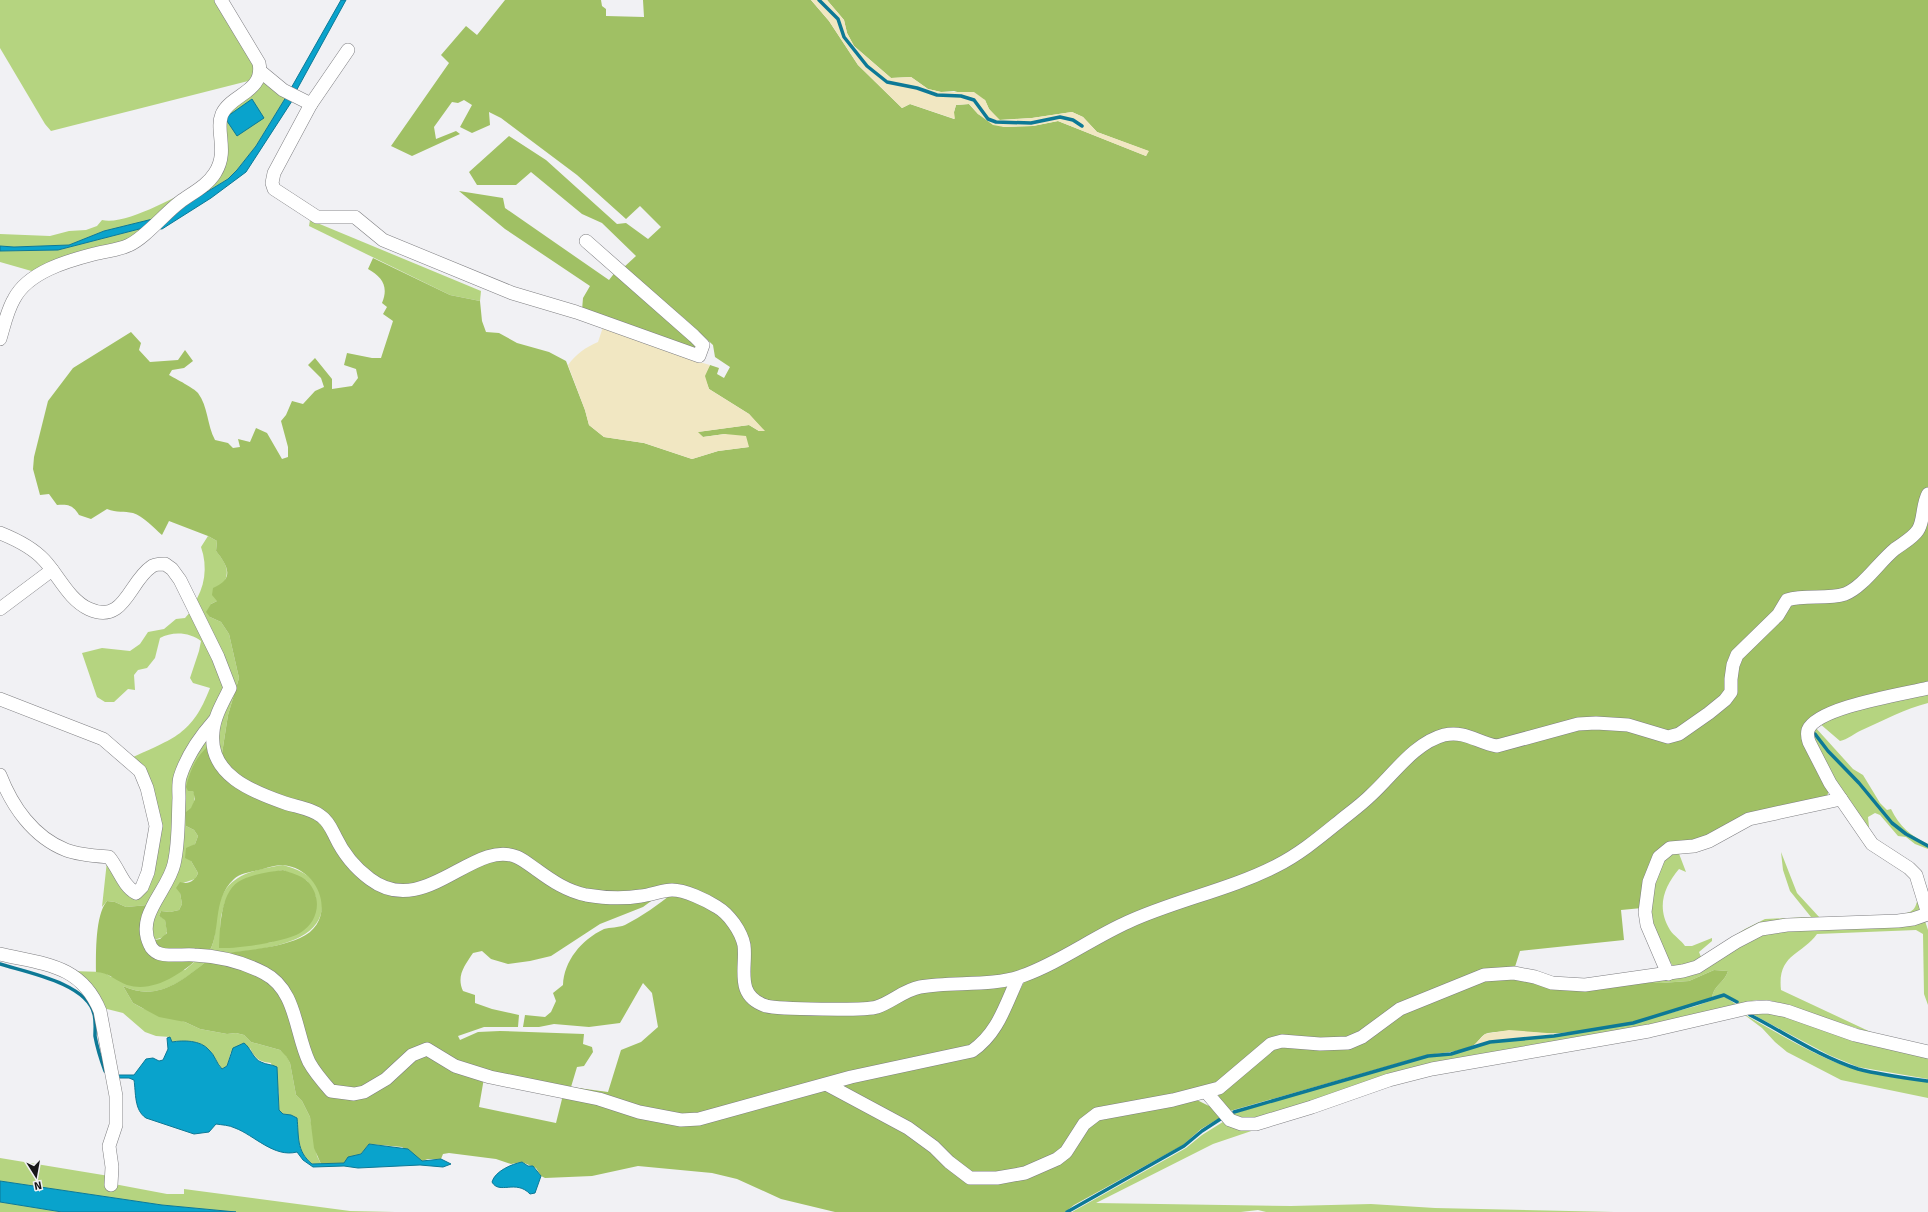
<svg xmlns="http://www.w3.org/2000/svg" width="1928" height="1212" font-family="Signika,sans-serif">
  <style>
    .green { fill: #b5d480; fill-rule: evenodd }
    .forest { fill: #a0c064 }
    .sand { fill: #f1e7c2 }
    .water { fill: #09a3cc; stroke: #0d7996 }
    .lines { fill: none; stroke-linecap: round; stroke-linejoin: round }
    .stream { stroke: #0d7996; stroke-width: 3.5 }
    .minor-casing { stroke: #7f7f82; stroke-width: 14 }
    .minor { stroke: #fff; stroke-width: 13 }
  </style>
  <rect width="100%" height="100%" fill="#f1f1f4"/>
  <g class="green">
    <polygon points="0,0 218,0 254,61 256,79 51,131 45,124 0,48"/>
    <polygon points="264,82 286,97 256,146 237,170 228,179 181,207 228,154 228,145 225,115 259,88"/>
    <path d="M 201,185 L 159,217 L 150,220 L 104,231 L 69,245 L 14,247 L 0,246 L 0,234 L 50,236 L 69,231 L 86,230 L 97,226 L 102,220 C 126,226 177,195 201,185 Z"/>
    <polygon points="310,220 481,291 480,301 450,295 309,226"/>
    <polygon points="147,227 128,244 35,272 0,262 0,251 58,250"/>
    <path d="M 208,536 L 217,541 L 216,551 C 235,574 225,576 217,601 L 211,604 L 210,617 L 221,622 L 229,634 L 239,678 L 228,715 L 221,760 L 214,733 L 232,688 L 193,605 C 205,588 208,567 201,547 Z"/>
    <path d="M 191,611 L 227,688 L 186,753 L 171,864 L 148,905 L 126,907 L 115,902 L 107,901 L 102,907 L 107,861 L 136,898 L 159,826 L 131,758 C 174,738 192,735 210,688 L 193,683 L 190,678 L 199,651 L 201,641 C 190,632 172,631 160,638 L 155,658 L 147,668 L 138,670 L 134,675 L 135,690 L 128,689 L 114,702 L 105,702 L 97,697 L 82,653 L 102,648 L 130,651 L 140,644 L 148,632 L 164,629 L 176,619 L 185,618 Z"/>
    <path d="M 1928,691 L 1928,703 C 1905,709 1884,720 1862,730 C 1855,733 1847,740 1840,741 L 1819,723 L 1829,718 Z"/>
    <path d="M 1815,727 L 1853,769 L 1863,775 L 1880,803 L 1887,810 L 1891,809 C 1899,826 1911,836 1928,844 L 1928,845 L 1906,834 L 1892,823 L 1859,783 L 1815,734 C 1824,749 1838,760 1850,773 C 1876,802 1890,830 1928,846 L 1928,849 L 1915,844 L 1906,837 L 1898,836 L 1880,815 L 1875,813 L 1868,817 L 1869,827 L 1868,831 L 1833,781 L 1811,731 Z"/>
    <path d="M 207,735 L 210,745 L 193,791 C 199,803 186,814 186,826 L 194,830 L 198,836 L 195,844 L 192,846 L 191,861 L 198,873 L 195,879 L 183,883 L 180,893 L 182,904 L 179,910 L 170,912 L 161,911 L 159,916 L 165,919 L 167,932 L 164,937 L 150,941 L 149,922 L 170,879 L 181,779 Z"/>
    <path d="M 1678,851 L 1686,872 L 1679,869 C 1664,887 1656,907 1670,930 C 1674,936 1681,940 1685,946 L 1692,946 L 1712,938 L 1712,941 L 1699,952 L 1701,957 L 1745,929 L 1765,919 L 1811,917 L 1790,891 L 1783,870 L 1781,852 L 1797,893 L 1820,918 L 1900,915 C 1916,911 1915,909 1919,894 L 1922,908 L 1917,914 L 1787,922 L 1696,964 L 1678,969 L 1673,966 L 1665,955 L 1651,924 L 1650,897 L 1662,860 Z"/>
    <path d="M 283,865 C 300,870 317,877 321,896 C 333,950 242,951 207,955 C 215,944 215,933 216,920 C 220,876 247,871 283,865 ZM 283,870 L 307,881 L 316,897 L 272,942 L 224,948 L 220,931 L 221,916 L 225,902 L 247,878 Z"/>
    <path d="M 1925,921 L 1928,930 L 1928,1005 L 1924,994 L 1923,934 L 1916,930 L 1817,934 C 1802,955 1777,954 1781,990 L 1875,1034 L 1769,1000 L 1756,1000 L 1740,1004 L 1725,994 L 1712,997 C 1714,985 1725,982 1728,971 L 1714,970 L 1689,981 L 1661,983 L 1619,983 L 1668,976 L 1762,931 Z"/>
    <path d="M 199,958 L 208,960 C 183,981 157,1002 123,986 L 133,1003 L 142,1008 L 185,1022 L 200,1029 L 227,1034 L 236,1033 L 244,1035 L 251,1042 L 280,1050 L 286,1055 L 290,1063 L 296,1095 L 302,1101 L 310,1117 L 317,1156 L 321,1164 L 312,1164 C 296,1151 299,1136 296,1118 L 290,1115 L 283,1114 L 279,1110 L 279,1093 L 271,1063 C 260,1062 255,1059 250,1048 L 231,1052 L 227,1066 L 222,1069 C 216,1063 215,1055 209,1050 C 200,1040 183,1040 172,1042 L 170,1037 L 156,1036 L 145,1032 L 123,1013 L 103,1008 L 71,971 L 104,972 L 111,977 L 185,970 Z"/>
    <polygon points="1724,996 1737,1005 1692,1016 1575,1040 1257,1119 1242,1118 1232,1114 1339,1081 1428,1057 1451,1054 1490,1043 1554,1036 1633,1023 1696,1006"/>
    <polygon points="1769,1010 1928,1057 1928,1079 1858,1067 1829,1055 1750,1013"/>
    <path d="M 1742,1013 C 1776,1032 1821,1060 1858,1070 C 1881,1076 1905,1079 1928,1082 L 1928,1098 L 1841,1080 L 1787,1052 L 1775,1042 L 1762,1028 Z"/>
    <polygon points="1397,1082 1213,1144 1096,1203 1291,1206 1371,1204 1435,1208 1614,1212 1266,1212 1258,1210 1241,1212 1072,1212 1186,1148 1202,1135 1226,1120 1232,1125"/>
    <polygon points="0,1158 109,1176 114,1184 167,1194 184,1194 184,1189 350,1211 395,1212 236,1212 162,1205 0,1181"/>
    <polygon points="0,1202 62,1212 0,1212"/>
  </g>
  <g class="forest">
    <path d="M 505,0 L 601,0 L 602,6 L 606,9 L 606,16 L 644,17 L 643,0 L 811,0 L 829,21 L 858,65 L 902,108 L 910,104 L 954,119 L 954,112 L 956,105 L 969,104 L 978,114 L 1004,127 L 1033,126 L 1058,121 L 1146,156 L 1148,151 L 1097,132 L 1083,117 L 1072,112 L 1032,118 L 999,120 L 989,109 L 985,100 L 954,91 L 941,92 L 928,89 L 911,77 L 891,78 L 854,46 L 847,33 L 844,20 L 827,0 L 1928,0 L 1928,490 L 1918,527 L 1852,588 L 1806,593 L 1743,646 L 1729,691 L 1678,733 L 1628,723 L 1506,742 L 1443,733 L 1369,795 L 1276,864 L 1018,976 L 932,984 L 875,1005 L 776,1005 L 752,993 L 746,955 L 717,905 L 657,892 L 584,892 L 516,854 L 406,889 L 361,870 L 332,826 L 250,788 L 221,760 L 228,715 L 239,678 L 229,634 L 221,622 L 210,617 L 206,612 L 211,604 L 217,601 L 212,595 L 213,588 C 235,579 228,566 216,551 L 217,541 L 208,536 L 169,521 L 162,535 C 154,528 143,516 133,513 C 124,511 117,513 107,509 L 91,519 L 79,515 C 73,505 68,504 57,505 L 49,494 L 40,495 L 33,469 L 34,457 L 48,401 L 73,368 L 131,332 L 141,343 L 139,350 L 150,362 L 178,360 L 185,350 L 193,361 L 184,368 L 172,370 L 169,375 C 176,379 194,388 198,393 C 208,406 207,425 215,440 L 228,443 L 233,448 L 240,447 L 238,439 L 250,442 L 256,428 L 267,433 L 282,459 L 288,457 L 288,447 L 281,421 L 286,415 L 292,401 L 303,404 L 315,391 L 324,387 L 321,378 L 308,365 L 315,358 L 332,379 L 332,389 L 352,386 L 358,378 L 356,369 L 344,365 L 347,353 L 372,358 L 381,358 L 393,321 L 383,314 L 387,307 L 382,303 C 389,286 382,277 368,269 L 373,258 L 450,295 L 480,301 L 482,321 L 486,332 L 499,333 L 517,343 L 549,352 L 566,361 L 585,410 L 589,425 L 604,437 L 644,443 L 692,459 L 718,451 L 749,447 L 725,434 L 703,437 L 697,432 L 749,425 L 759,431 L 764,431 L 749,414 L 709,389 L 704,376 L 710,365 L 719,368 L 717,374 L 724,378 L 730,367 L 715,357 L 713,345 L 685,319 L 623,268 L 636,256 L 602,223 L 582,214 L 531,172 L 516,185 L 477,185 L 469,172 L 509,136 L 546,160 L 617,224 L 626,223 L 648,239 L 661,227 L 640,206 L 626,219 L 577,175 L 501,118 L 489,112 L 490,125 L 472,133 L 460,127 L 472,105 L 464,100 L 458,103 L 452,102 L 434,127 L 436,139 L 456,131 L 460,134 L 412,156 L 391,146 L 449,63 L 441,55 L 466,26 L 477,35 Z"/>
    <polygon points="459,191 503,198 505,208 609,280 616,271 698,345 695,349 582,310 583,298 590,286 505,229"/>
    <polygon points="1928,500 1928,685 1810,722 1829,789 1827,797 1708,839 1668,846 1642,908 1621,910 1624,940 1520,951 1514,970 1498,971 1348,1040 1282,1038 1217,1086 1096,1111 1064,1150 1024,1170 971,1175 838,1083 959,1058 1008,1014 1024,982 1096,940 1278,868 1420,751 1454,736 1487,747 1596,725 1668,739 1727,702 1735,666 1789,602 1837,598 1915,538"/>
    <path d="M 210,745 L 222,770 L 321,819 L 345,857 L 406,893 L 503,856 L 569,892 L 658,896 L 643,907 L 600,924 L 551,956 L 530,961 L 508,964 L 491,959 L 482,951 L 473,953 C 465,965 456,976 463,991 L 475,995 L 475,1003 L 492,1009 L 519,1015 L 518,1027 L 484,1027 L 458,1036 L 460,1040 L 478,1032 L 500,1031 L 584,1034 L 583,1044 L 592,1047 L 593,1052 L 584,1066 L 577,1067 L 571,1087 L 608,1092 L 621,1050 L 641,1042 L 658,1027 L 652,993 L 643,983 L 620,1023 L 589,1027 L 554,1024 L 539,1027 L 523,1027 L 525,1015 L 545,1017 L 551,1012 L 556,1001 L 553,993 L 563,985 C 564,961 581,940 604,929 C 610,927 618,928 625,925 C 642,916 658,905 673,893 L 715,909 L 733,927 L 754,1003 L 865,1012 L 917,990 L 1010,981 L 983,1042 L 699,1118 L 491,1075 L 427,1048 L 375,1085 L 341,1091 L 319,1074 L 281,984 L 225,953 C 249,950 277,948 300,938 C 338,922 322,869 283,865 C 276,865 266,868 259,870 C 251,872 240,873 234,879 C 210,901 223,934 207,955 L 159,952 L 150,941 L 160,939 L 167,933 L 165,920 L 159,916 L 161,911 L 170,912 L 179,910 L 182,904 L 180,893 L 176,888 L 180,882 C 188,885 195,881 198,873 L 191,861 L 185,858 L 186,848 L 195,844 L 198,836 L 194,830 L 186,826 L 186,812 L 191,808 L 195,799 L 193,791 L 188,791 L 186,787 C 190,771 196,755 210,745 Z"/>
    <path d="M 283,870 C 291,873 301,875 307,881 C 323,897 319,922 300,933 C 284,942 237,949 219,948 C 220,929 220,894 238,882 C 250,874 269,872 283,870 Z"/>
    <path d="M 107,901 L 115,902 L 126,907 L 148,905 L 147,948 L 199,958 C 180,974 154,993 127,985 C 116,981 108,972 96,972 C 96,954 95,915 107,901 Z"/>
    <path d="M 208,960 L 264,976 L 285,1001 L 301,1050 L 340,1096 L 398,1071 L 427,1053 L 484,1078 L 479,1107 L 556,1123 L 563,1095 L 681,1123 L 823,1090 L 831,1091 L 882,1116 L 969,1180 L 1059,1161 L 1091,1120 L 1193,1098 L 1211,1107 L 1223,1116 L 1201,1129 L 1183,1145 L 1074,1205 L 1065,1212 L 835,1212 L 781,1199 L 737,1179 L 712,1173 L 638,1166 L 592,1176 L 545,1178 L 541,1176 L 536,1168 L 522,1162 L 511,1164 L 496,1159 L 449,1153 L 443,1154 L 441,1159 L 428,1159 L 422,1161 L 402,1147 L 369,1144 L 361,1154 L 354,1156 L 344,1163 L 321,1164 L 314,1148 L 310,1117 L 302,1101 L 296,1095 L 290,1063 L 286,1056 L 280,1050 L 251,1042 L 244,1035 L 236,1033 L 227,1034 L 200,1029 L 185,1022 L 159,1017 L 133,1003 L 123,986 C 157,1002 182,981 208,960 Z"/>
    <path d="M 1714,970 L 1728,971 C 1725,982 1714,985 1712,997 C 1670,1015 1608,1030 1561,1033 C 1537,1035 1513,1028 1488,1033 C 1480,1035 1479,1043 1472,1046 C 1458,1052 1443,1053 1427,1055 L 1230,1111 L 1219,1098 L 1218,1094 L 1272,1047 L 1332,1047 L 1389,1019 L 1485,977 L 1661,983 L 1689,981 Z"/>
  </g>
  <g class="sand">
    <polygon points="811,0 827,0 844,20 847,33 854,46 891,78 911,77 928,89 941,92 974,92 985,100 989,109 1000,120 1032,118 1072,112 1083,117 1097,132 1149,151 1146,156 1058,121 1033,126 1004,127 993,125 978,114 969,104 956,105 954,112 955,119 910,104 902,108 858,65 829,21"/>
    <path d="M 603,327 L 692,360 L 710,365 L 705,376 L 709,389 L 749,414 L 765,431 L 759,431 L 749,425 L 698,432 L 703,437 L 725,434 L 746,436 L 749,447 L 718,451 L 692,459 L 644,443 L 604,437 L 589,425 L 585,410 L 568,365 C 576,354 586,347 598,342 Z"/>
    <polygon points="1509,1030 1560,1034 1489,1041 1474,1045 1485,1034"/>
  </g>
  <g class="water">
    <polygon points="341,0 346,0 295,93 290,90"/>
    <polygon points="286,97 292,101 246,172 211,198 162,229 147,227 58,250 0,251 0,246 14,247 69,245 104,231 169,215 228,179 237,170 256,146"/>
    <polygon points="252,99 264,118 237,136 225,118"/>
    <path d="M 170,1037 L 172,1042 C 183,1040 201,1040 209,1050 C 215,1055 216,1063 222,1069 L 227,1066 L 233,1048 L 244,1043 C 251,1048 253,1059 261,1062 C 267,1065 271,1064 277,1067 L 279,1110 L 283,1114 L 291,1115 L 297,1118 C 299,1136 296,1151 312,1164 L 344,1163 L 348,1157 L 361,1154 L 369,1144 L 408,1149 L 422,1161 L 441,1159 L 451,1164 L 443,1167 L 420,1165 L 358,1168 L 344,1166 L 313,1167 L 303,1160 L 297,1152 C 274,1158 254,1135 235,1128 C 229,1125 222,1125 216,1124 L 209,1132 L 194,1134 L 146,1118 C 134,1110 136,1093 134,1080 L 129,1078 L 115,1078 L 116,1075 L 134,1075 L 146,1059 L 153,1058 L 159,1061 L 163,1060 L 168,1049 L 167,1038 Z"/>
    <path d="M 522,1162 L 528,1166 L 533,1166 L 541,1176 L 535,1193 L 530,1194 C 516,1179 499,1195 492,1182 C 495,1171 512,1164 522,1162 Z"/>
    <polygon points="0,1181 162,1205 236,1212 62,1212 0,1202"/>
  </g>
  <g class="lines">
    <g class="stream">
      <polyline points="819,0 838,19 844,37 867,66 887,82 917,88 937,95 961,96 974,100 988,119 996,122 1031,123 1060,117 1073,120 1082,126"/>
      <polyline points="1815,734 1828,751 1859,783 1892,823 1906,834 1928,846"/>
      <path d="M 0,964 C 25,972 87,983 94,1014 C 96,1021 95,1029 95,1036 C 97,1047 101,1060 105,1071"/>
      <path d="M 1750,1015 C 1785,1033 1820,1057 1858,1069 C 1881,1075 1905,1078 1928,1081"/>
      <polyline points="1234,1112 1428,1056 1451,1054 1490,1042 1554,1036 1633,1023 1724,995 1737,1002"/>
      <polyline points="1067,1212 1184,1146 1202,1131 1222,1118"/>
    </g>
    <defs>
      <g id="minor">
        <polyline points="348,50 311,104 274,173 272,183 274,189 317,217 355,217 383,240 512,293 576,312 699,356 703,345 694,336 586,241"/>
        <polyline points="260,71 283,90 311,104"/>
        <path d="M 0,339 C 4,326 7,311 14,299 C 28,272 67,261 94,254 C 105,251 119,250 129,245 C 145,238 165,213 180,202 C 192,193 207,186 215,173 C 229,151 215,131 222,114 C 231,94 265,92 259,63 L 221,0"/>
        <path d="M 0,533 C 15,539 33,548 44,560 C 59,576 69,600 89,609 C 124,625 129,582 151,567 C 154,564 161,564 165,564 L 172,569 L 180,580 L 218,657 L 230,688 C 223,702 214,717 213,732 C 208,775 253,792 285,803 C 297,807 313,809 322,817 C 328,821 332,830 335,836 C 343,853 355,868 370,879 C 424,920 474,838 517,857 C 524,860 531,866 537,870 C 552,881 567,891 586,895 C 604,898 623,899 641,896 C 651,895 663,890 672,890 C 685,890 706,900 717,907 C 729,914 741,931 744,945 C 747,968 734,995 766,1006 C 778,1009 865,1011 877,1007 C 892,1002 904,990 920,987 C 952,981 991,987 1022,976 C 1059,963 1092,938 1128,922 C 1176,900 1229,890 1276,866 C 1300,854 1320,837 1341,820 C 1351,812 1362,804 1371,795 C 1393,775 1414,743 1444,735 C 1465,730 1478,743 1497,746 L 1578,724 L 1596,723 L 1628,725 L 1668,737 L 1679,734 L 1709,713 L 1725,700 L 1731,692 L 1731,679 L 1733,665 L 1737,655 L 1778,615 L 1787,600 C 1806,594 1826,600 1845,594 C 1863,587 1879,562 1895,549 C 1903,543 1913,538 1918,530 C 1924,521 1922,505 1928,494"/>
        <polyline points="0,609 52,570"/>
        <path d="M 1928,688 C 1904,694 1817,707 1808,730 C 1807,734 1808,739 1809,742 L 1830,783 L 1872,844 L 1909,868 L 1916,875 L 1928,914"/>
        <path d="M 0,699 L 103,739 L 140,771 L 147,788 L 156,826 L 148,872 L 142,887 L 136,893 C 123,886 119,869 109,857 C 96,856 79,855 66,850 C 33,837 12,806 0,775"/>
        <path d="M 214,721 C 199,738 187,755 180,777 C 178,784 179,792 179,798 C 178,820 179,843 174,864 C 168,891 135,915 150,945 C 151,948 155,952 158,953 C 165,957 186,954 194,955 C 218,956 243,962 264,973 C 297,990 295,1033 309,1062 C 315,1073 323,1082 331,1091 L 354,1094 L 364,1092 L 386,1079 L 412,1055 L 427,1049 L 455,1066 L 490,1077 L 599,1099 L 639,1112 L 681,1120 L 699,1119 L 851,1077 L 972,1051 C 998,1033 1005,1006 1018,978"/>
        <path d="M 0,954 C 43,964 81,964 100,1011 L 116,1096 L 116,1125 L 109,1146 L 112,1167 L 111,1185"/>
        <polyline points="1668,974 1647,925 1645,912 1649,882 1659,857 1670,848 1694,846 1709,841 1749,819 1841,799"/>
        <polyline points="828,1085 908,1128 934,1147 949,1162 970,1178 997,1178 1025,1173 1057,1159 1066,1152 1084,1124 1097,1114 1173,1100 1219,1088 1271,1044 1282,1041 1320,1044 1348,1043 1362,1037 1400,1009 1484,975 1514,973 1535,977 1552,983 1585,985 1683,971 1697,967 1736,942 1761,929 1787,925 1898,921 1913,919 1928,914"/>
        <polyline points="1207,1093 1230,1120 1241,1124 1256,1124 1312,1107 1389,1080 1432,1069 1649,1031 1748,1008 1767,1007 1787,1011 1855,1035 1928,1052"/>
      </g>
    </defs>
    <use href="#minor" class="minor-casing"/>
    <use href="#minor" class="minor"/>
  </g>
  <g transform="translate(36 1176) rotate(169)" stroke="#f1f1f4" stroke-width="3" paint-order="stroke">
  <path d="M0-3L7 15L0 10L-7 15Z" fill="#171718"/>
  <text y="-6" font-size="11" font-weight="bold" text-anchor="middle" fill="#171718">N</text>
  </g>
</svg>
